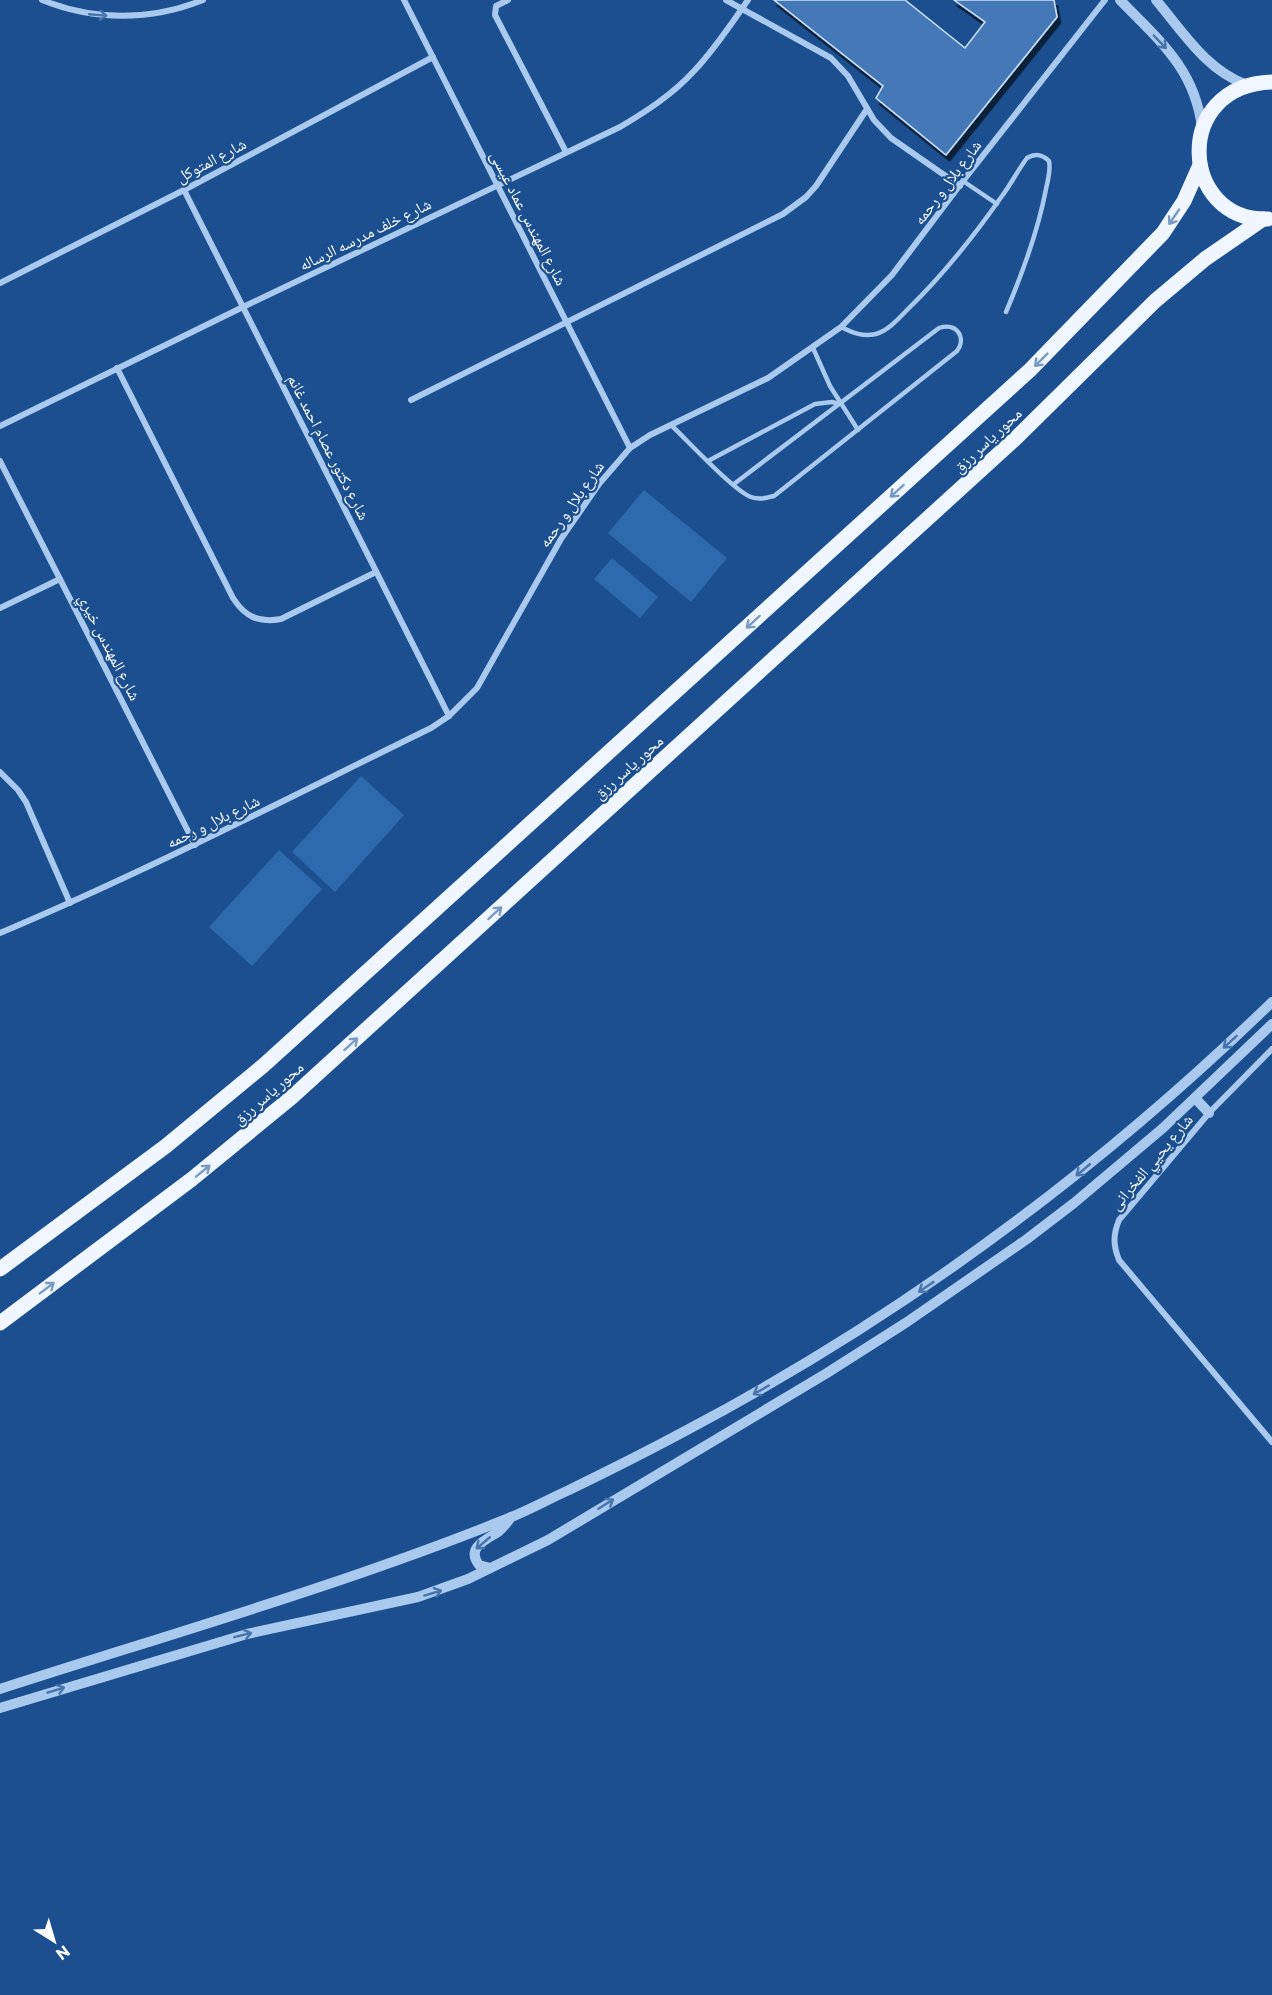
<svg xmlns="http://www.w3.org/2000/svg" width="1272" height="1995" font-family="Commissioner,'Noto Naskh Arabic',sans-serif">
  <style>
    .green { fill: #2e69ad }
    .building { fill: #4478b7; stroke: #cfe3fa; stroke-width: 1.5; filter: url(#shadow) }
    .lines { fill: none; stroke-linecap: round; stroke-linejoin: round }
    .service { stroke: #a9c9ee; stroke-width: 4.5 }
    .minor { stroke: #a9c9ee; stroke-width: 6 }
    .tertiary { stroke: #a9c9ee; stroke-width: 10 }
    .primary { stroke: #f0f6ff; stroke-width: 15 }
    .oneway { stroke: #4674ac }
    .oneway2 { stroke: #7b9ac1 }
    .labels { text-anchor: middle; stroke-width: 4.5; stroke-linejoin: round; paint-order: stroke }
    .street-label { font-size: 16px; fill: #fff; stroke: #1b4f8f }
  </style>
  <defs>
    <filter id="shadow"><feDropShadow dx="3.5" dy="6" stdDeviation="0" flood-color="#0009"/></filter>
  </defs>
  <rect width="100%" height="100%" fill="#1b4f8f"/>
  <g class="green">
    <polygon points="644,490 727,558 691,602 608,533"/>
    <polygon points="612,558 658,597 640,618 594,579"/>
    <polygon points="361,776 404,815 335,892 292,852"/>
    <polygon points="279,850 322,889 252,966 209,927"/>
  </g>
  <polygon class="building" points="774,0 905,0 965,48 985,22 954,0 1054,0 1057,17 946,155 876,98 883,86"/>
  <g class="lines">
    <g class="service">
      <polyline points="963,181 997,204"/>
      <path d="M 841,327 C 853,333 863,337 876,334 C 889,330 899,318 908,309 C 943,275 974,236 1002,196 C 1011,184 1018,170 1027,158 C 1035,153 1042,154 1049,161 C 1051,170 1048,179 1046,189 C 1038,231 1023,272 1006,312"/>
      <polyline points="813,348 830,386 858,430"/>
      <path d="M 671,425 C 688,441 733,490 751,497 C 759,500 766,498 774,496 L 957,351 C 967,337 956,322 939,328 L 734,484"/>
      <polyline points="708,461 815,404 832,402 840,404"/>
    </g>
    <g class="minor">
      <path d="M 42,0 C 94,21 151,21 203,0"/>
      <polyline points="404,0 630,448"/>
      <polyline points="508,0 496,6 495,15 566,152"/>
      <polyline points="726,0 831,58 848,76 874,120 891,138 960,186"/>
      <polyline points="184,190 449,716"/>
      <polyline points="0,283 184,190 433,57"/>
      <path d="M 117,368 L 233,598 C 245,617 259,623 281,619 L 376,572"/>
      <polyline points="411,400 783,214 806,197 816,186 867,109"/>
      <path d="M 0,426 L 243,307 L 620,127 C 647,111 673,94 694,71 C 715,49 731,24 748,0"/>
      <polyline points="0,461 195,845"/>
      <polyline points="0,608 60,579"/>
      <polyline points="0,772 18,790 26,802 70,903"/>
      <path d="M 0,933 C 147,871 288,798 431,728 L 449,716 L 477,688 L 561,539 L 599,484 L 630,448 L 650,435 L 768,378 L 841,327 L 892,275 L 963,181 L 1105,0"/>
      <path d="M 1272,1049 L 1209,1113 L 1119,1220 C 1113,1235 1113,1245 1119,1260 L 1272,1442"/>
    </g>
    <g class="tertiary">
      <path d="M 1120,0 C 1159,40 1195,69 1202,128"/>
      <path d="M 1156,0 C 1183,32 1206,70 1247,85"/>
      <polyline points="1195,1098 1209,1113"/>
      <path d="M 490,1568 L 479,1565 C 466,1548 485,1540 498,1532 C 503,1528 507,1523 511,1517"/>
      <path d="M 0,1689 C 170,1634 343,1585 509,1518 C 529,1510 549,1499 569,1490 C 608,1471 648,1451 687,1430 C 902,1316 1097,1172 1272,1002"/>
      <polyline points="0,1708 247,1634 418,1597 468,1579 548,1540 827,1373 907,1322 1027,1239 1074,1203 1163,1128 1272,1024"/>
    </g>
    <g class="primary">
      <path d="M 1268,219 C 1180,222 1171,85 1272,82"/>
      <polyline points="0,1269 166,1146 264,1065 1030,370 1163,233 1184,201 1200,165"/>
      <polyline points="0,1323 192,1179 292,1097 1016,438 1155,301 1205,259 1263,219"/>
    </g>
  </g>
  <defs><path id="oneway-shaft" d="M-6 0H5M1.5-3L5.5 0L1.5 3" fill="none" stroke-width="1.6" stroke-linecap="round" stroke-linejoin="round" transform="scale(1.5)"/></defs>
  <g class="oneway">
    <use href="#oneway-shaft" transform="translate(98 15) rotate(5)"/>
    <use href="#oneway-shaft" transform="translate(1160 42) rotate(46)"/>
    <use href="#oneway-shaft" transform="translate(1230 1042) rotate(138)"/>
    <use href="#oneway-shaft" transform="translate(1083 1170) rotate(140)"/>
    <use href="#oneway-shaft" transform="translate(926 1287) rotate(146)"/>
    <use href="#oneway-shaft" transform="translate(761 1390) rotate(150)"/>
    <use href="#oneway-shaft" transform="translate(606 1504) rotate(-32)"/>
    <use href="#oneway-shaft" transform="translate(483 1543) rotate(140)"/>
    <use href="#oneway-shaft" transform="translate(433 1593) rotate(-17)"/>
    <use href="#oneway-shaft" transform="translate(243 1635) rotate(-14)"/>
    <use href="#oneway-shaft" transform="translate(56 1690) rotate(-17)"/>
  </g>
  <g class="oneway2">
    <use href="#oneway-shaft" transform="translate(1174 217) rotate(124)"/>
    <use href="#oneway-shaft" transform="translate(1041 360) rotate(135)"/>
    <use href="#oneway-shaft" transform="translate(897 491) rotate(138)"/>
    <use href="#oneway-shaft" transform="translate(753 622) rotate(138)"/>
    <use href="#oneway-shaft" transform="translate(495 913) rotate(-42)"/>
    <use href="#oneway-shaft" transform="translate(351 1044) rotate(-42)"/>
    <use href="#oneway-shaft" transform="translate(203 1171) rotate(-39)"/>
    <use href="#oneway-shaft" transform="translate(47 1288) rotate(-37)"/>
  </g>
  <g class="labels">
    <g class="street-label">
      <text transform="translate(211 160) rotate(-28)" y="6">شارع المتوكل</text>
      <text transform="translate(947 182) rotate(-53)" y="6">شارع بلال و رحمه</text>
      <text transform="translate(529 218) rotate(63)" y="6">شارع المهندس عماد عيسى</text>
      <text transform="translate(365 234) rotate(-26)" y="6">شارع خلف مدرسه الرساله</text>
      <text transform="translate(987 440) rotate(-43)" y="6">محور ياسر رزق</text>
      <text transform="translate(329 447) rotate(63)" y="6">شارع دكتور عصام احمد غانم</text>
      <text transform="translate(571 504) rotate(-55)" y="6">شارع بلال و رحمه</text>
      <text transform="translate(110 647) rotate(63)" y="6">شارع المهندس خيري</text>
      <text transform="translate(628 767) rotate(-42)" y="6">محور ياسر رزق</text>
      <text transform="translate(213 821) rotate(-26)" y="6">شارع بلال و رحمه</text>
      <text transform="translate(268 1093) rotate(-41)" y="6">محور ياسر رزق</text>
      <text transform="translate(1151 1162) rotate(-50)" y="6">شارع يحيي الفخرانى</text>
    </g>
  </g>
  <g transform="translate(54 1941) rotate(143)" stroke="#1b4f8f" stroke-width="4.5" paint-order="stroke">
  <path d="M0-4.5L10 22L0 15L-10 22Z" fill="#ffffff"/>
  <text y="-9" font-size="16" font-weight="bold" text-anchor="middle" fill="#ffffff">N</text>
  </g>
</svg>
